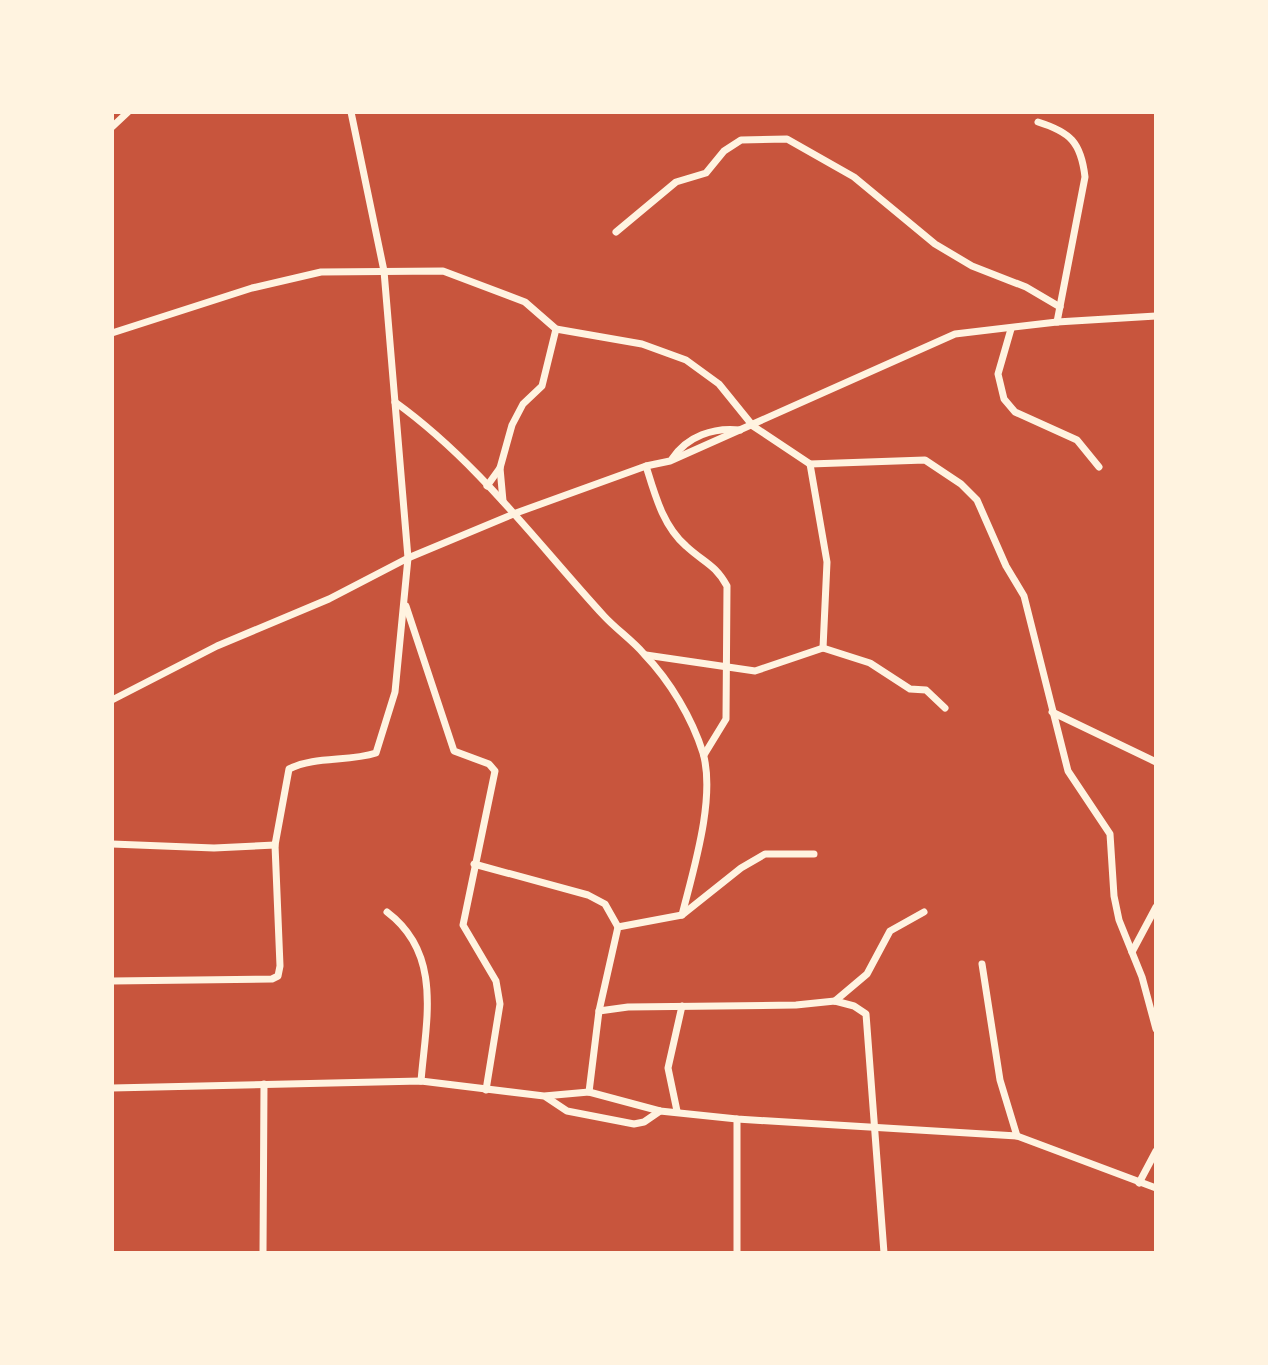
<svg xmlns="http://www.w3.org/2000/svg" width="1268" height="1365" font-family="Literata,serif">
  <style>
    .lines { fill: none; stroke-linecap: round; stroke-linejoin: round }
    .minor { stroke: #fff3e0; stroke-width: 7 }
  </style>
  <rect width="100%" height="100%" fill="#c8553d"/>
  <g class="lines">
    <g class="minor">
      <path d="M 1038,122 C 1070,132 1081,142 1085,177 L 1057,322"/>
      <polyline points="112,127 128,112"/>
      <polyline points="616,232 676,182 706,173 724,151 741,140 787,139 854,177 935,244 972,266 1026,287 1060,307"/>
      <polyline points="1011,329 998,374 1004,399 1015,412 1077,440 1099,467"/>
      <polyline points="112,333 252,288 321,272 443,271 525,302 556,329 642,344 686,360 719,384 753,426 810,464 925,460 961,484 977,500 1006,566 1024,596 1068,771 1110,834 1114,896 1119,920 1142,977 1156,1029"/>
      <path d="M 395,402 C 477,461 537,543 604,616 C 617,630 632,640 644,654 C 670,681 692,718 703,753 C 716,798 693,871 682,915"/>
      <path d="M 672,459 C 687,436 714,427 740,430"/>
      <polyline points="810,464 827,562 823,648"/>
      <path d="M 646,466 C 655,495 663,526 686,546 C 703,562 715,564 727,586 L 726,719 L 704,755"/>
      <polyline points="487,486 500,468"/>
      <polyline points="503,501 500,468 512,425 523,404 542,386 556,329"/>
      <polyline points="406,606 454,751 489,764 495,771 463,925 496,981 500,1004 486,1090"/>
      <polyline points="646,655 755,671 823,648 870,663 910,689 926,690 945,708"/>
      <polyline points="112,700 217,646 329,599 408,558 516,513 646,466 670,461 955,334 1057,322 1156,316"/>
      <polyline points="1052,712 1156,762"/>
      <polyline points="112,844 214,848 275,845"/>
      <polyline points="474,864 588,895 605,904 618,927"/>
      <path d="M 387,912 C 443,954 426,1020 421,1081"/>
      <polyline points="1132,952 1156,907"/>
      <polyline points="982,964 1000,1080 1017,1136"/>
      <path d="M 112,981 L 272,979 L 278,976 L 280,966 L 275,845 L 289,769 C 315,756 348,762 376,753 L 395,692 L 408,558 L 384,271 L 351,112"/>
      <polyline points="835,1001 867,974 890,931 924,912"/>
      <polyline points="599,1011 628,1007 796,1005 835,1001 854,1006 866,1014 884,1253"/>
      <polyline points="112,1088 421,1081 544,1096 589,1092 660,1111 737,1119 1017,1136 1156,1188"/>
      <polyline points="589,1092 599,1011 618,927 682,915 741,868 765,854 814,854"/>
      <polyline points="546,1097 567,1111 634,1124 644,1122 660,1111"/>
      <polyline points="677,1111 668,1068 682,1006"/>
      <polyline points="737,1119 737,1253"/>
      <polyline points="1139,1183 1156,1151"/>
      <polyline points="263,1253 264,1084"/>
    </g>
  </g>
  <rect width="1268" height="1365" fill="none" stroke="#fff3e0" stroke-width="228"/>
</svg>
